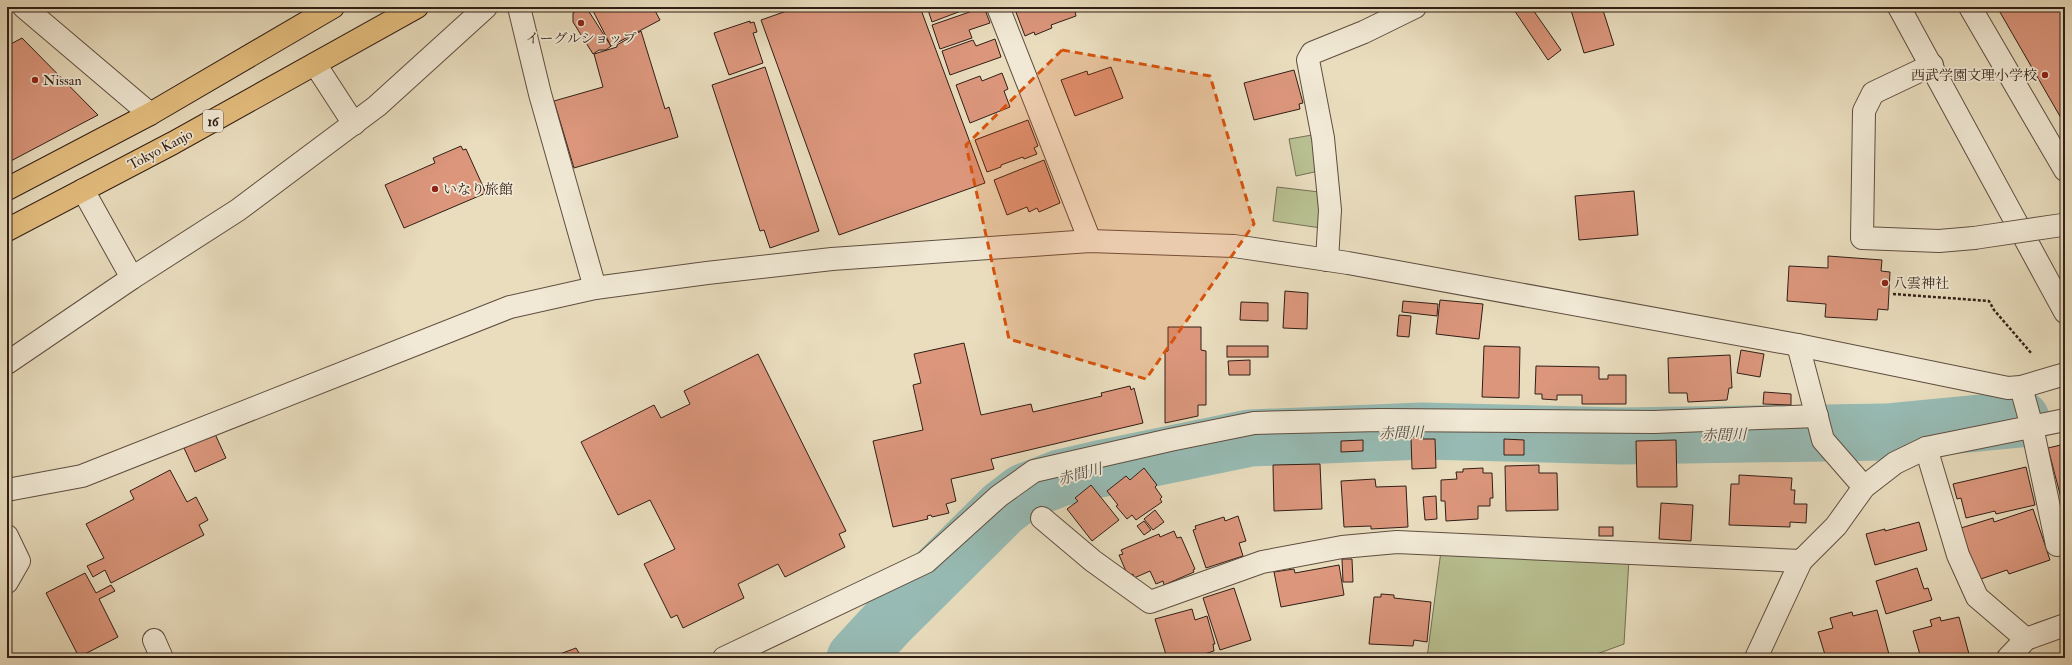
<svg xmlns="http://www.w3.org/2000/svg" width="2072" height="665" font-family="'IM FELL Double Pica','Noto Serif JP',serif">
  <style>
    .green { fill: #b8c091; stroke: #746f54 }
    .lines { fill: none; stroke-linecap: round; stroke-linejoin: round }
    .river { stroke: #97bbb4; stroke-width: 57 }
    .building { fill: #db967c; stroke: #311e16 }
    .minor-casing { stroke: #5f4e40; stroke-width: 24 }
    .highway-casing { stroke: #311e16; stroke-width: 24 }
    .path { stroke: #311e16; stroke-width: 2.5; stroke-dasharray: 3 2; stroke-linecap: butt }
    .minor { stroke: #f1e9d5; stroke-width: 22 }
    .highway { stroke: #e4be7f; stroke-width: 22 }
    .minor-bridge-casing { stroke: #5f4e40; stroke-width: 24; stroke-linecap: butt }
    .minor-bridge { stroke: #f1e9d5; stroke-width: 22 }
    .marked { fill: #d6530d; fill-opacity: 0.2; stroke: #d6530d; stroke-width: 3; stroke-dasharray: 8 5; stroke-linejoin: round }
    .poi-dot { fill: #8f2418; stroke: #f1e9d5; stroke-width: 1.5 }
    .labels { text-anchor: middle; stroke-width: 3.5; stroke-linejoin: round; paint-order: stroke }
    .shield { fill: #f1e9d5; stroke: #6b5b4f; stroke-width: 1 }
    .shield-label { font-size: 13px; font-weight: bold; fill: #311e16 }
    .poi-label { font-size: 14px; fill: #311e16; stroke: #f1e9d5; text-anchor: start }
    .street-label { font-size: 14px; fill: #311e16; stroke: #f1e9d5 }
    .water-label { font-size: 15px; font-style: italic; fill: #504d45; stroke: #f1e9d5 }
  </style>
  <rect width="100%" height="100%" fill="#e9ddbe"/>
  <filter id="stains"><feTurbulence type="fractalNoise" baseFrequency=".005" numOctaves="4"/><feColorMatrix values="0 0 0 0 .2 0 0 0 0 .09 0 0 0 0 .02 0 0 0 .5 -.17"/></filter>
  <radialGradient id="worn" r=".72"><stop offset=".6" stop-color="#630" stop-opacity="0"/><stop offset="1" stop-color="#630" stop-opacity=".3"/></radialGradient>
  <g class="green">
    <polygon points="1312,135 1319,171 1296,176 1289,139"/>
    <polygon points="1277,187 1319,192 1321,228 1273,221"/>
    <polygon points="1441,551 1629,559 1624,644 1586,658 1427,658"/>
  </g>
  <g class="lines">
    <polyline class="river" points="855,658 890,620 1003,508 1024,492 1060,478 1099,469 1250,438 1422,431 1621,436 1886,432 2021,419"/>
  </g>
  <g class="building">
    <polygon points="582,7 586,7 611,46 606,50 599,50 593,54 573,22 573,13"/>
    <polygon points="591,7 653,7 660,20 611,46"/>
    <polygon points="798,7 920,7 985,183 839,235 761,20"/>
    <polygon points="927,7 969,7 969,8 932,22"/>
    <polygon points="984,7 990,23 969,30 972,38 940,49 932,25"/>
    <polygon points="1014,7 1080,7 1081,10 1075,11 1076,16 1051,25 1052,28 1035,35 1034,32 1025,36"/>
    <polygon points="1512,7 1531,7 1561,50 1548,60"/>
    <polygon points="1570,7 1602,7 1614,45 1584,53"/>
    <polygon points="1997,7 2065,7 2064,12 2065,15 2065,125"/>
    <polygon points="750,21 750,23 754,22 757,32 753,33 763,63 729,75 714,33"/>
    <polygon points="641,31 665,109 669,107 678,137 574,168 554,101 603,87 594,54 617,47 617,45"/>
    <polygon points="22,38 98,115 7,163 7,46"/>
    <polygon points="995,39 1001,57 950,75 942,51 973,40 976,46"/>
    <polygon points="765,67 819,231 770,248 764,230 760,231 712,85"/>
    <polygon points="1111,67 1123,98 1075,116 1061,80 1087,71 1088,75"/>
    <polygon points="1294,70 1303,103 1299,104 1300,109 1254,120 1244,83"/>
    <polygon points="1002,73 1008,89 1004,91 1010,107 970,123 956,85 980,76 982,81"/>
    <polygon points="1028,120 1038,146 1034,148 1037,154 1024,159 1023,157 1001,165 1001,167 987,172 975,140"/>
    <polygon points="461,146 463,150 466,149 486,193 404,228 385,185 435,163 433,158"/>
    <polygon points="1044,160 1060,203 1039,212 1037,208 1029,212 1027,207 1007,215 994,180"/>
    <polygon points="1634,191 1638,235 1579,240 1575,196"/>
    <polygon points="1828,256 1882,260 1881,271 1890,272 1888,310 1878,309 1877,320 1825,317 1826,304 1787,301 1789,266 1828,268"/>
    <polygon points="1285,291 1308,293 1307,329 1283,328"/>
    <polygon points="1440,300 1483,304 1479,339 1436,334"/>
    <polygon points="1403,301 1438,304 1437,316 1402,312"/>
    <polygon points="1241,302 1268,303 1268,321 1240,320"/>
    <polygon points="1399,315 1411,316 1409,337 1397,336"/>
    <polygon points="1168,327 1201,327 1201,350 1206,351 1206,405 1198,405 1198,416 1165,423 1165,352 1168,351"/>
    <polygon points="964,343 981,415 1031,404 1033,412 1102,396 1101,393 1130,386 1131,390 1134,388 1143,423 991,459 994,469 951,479 956,501 946,504 949,513 932,517 931,515 927,516 928,519 893,527 873,441 923,430 913,385 921,383 914,354"/>
    <rect x="1227" y="346" width="41" height="11"/>
    <polygon points="1484,346 1520,347 1519,398 1482,397"/>
    <polygon points="1741,350 1764,354 1760,377 1737,373"/>
    <polygon points="758,354 846,531 839,534 845,547 785,577 778,564 738,584 744,598 683,628 677,615 671,618 644,564 675,549 650,500 618,515 581,442 654,405 661,418 690,404 684,391"/>
    <polygon points="1730,355 1732,388 1729,388 1727,400 1688,402 1687,393 1669,393 1668,358"/>
    <polygon points="1250,360 1250,375 1229,375 1228,361"/>
    <polygon points="1536,366 1599,367 1599,379 1608,379 1608,375 1626,375 1626,404 1582,404 1582,395 1557,395 1557,400 1542,399 1542,394 1535,394"/>
    <polygon points="1764,392 1791,394 1791,405 1763,404"/>
    <polygon points="215,434 226,458 195,472 184,448"/>
    <polygon points="1423,436 1423,439 1435,439 1436,468 1412,469 1411,437"/>
    <polygon points="1504,439 1524,440 1524,455 1504,455"/>
    <polygon points="1363,440 1363,451 1341,452 1341,441"/>
    <polygon points="1676,440 1677,487 1637,487 1636,441"/>
    <polygon points="2065,444 2065,501 2062,502 2048,448"/>
    <polygon points="1320,464 1322,509 1274,511 1273,465"/>
    <polygon points="1539,465 1539,473 1557,473 1558,510 1506,511 1505,466"/>
    <polygon points="2026,467 2035,505 1996,514 1995,511 1966,518 1961,498 1957,499 1953,484"/>
    <polygon points="1144,468 1157,485 1155,487 1162,497 1160,499 1162,502 1136,520 1132,515 1127,519 1116,506 1118,505 1107,491 1126,476 1130,480"/>
    <polygon points="1483,468 1483,473 1492,473 1493,498 1490,498 1490,506 1478,506 1478,519 1446,521 1445,501 1441,501 1441,480 1457,479 1456,472 1463,472 1463,469"/>
    <polygon points="170,470 187,502 196,497 208,520 199,525 204,535 111,583 105,570 93,577 87,566 104,558 86,524 134,499 130,491"/>
    <polygon points="1739,475 1792,478 1791,490 1795,490 1794,504 1807,504 1806,523 1790,522 1790,527 1729,525 1731,484 1739,484"/>
    <polygon points="1375,479 1376,487 1406,486 1408,527 1371,529 1371,526 1344,527 1341,481"/>
    <polygon points="1091,485 1119,520 1092,541 1067,509 1078,501 1075,498"/>
    <polygon points="1436,496 1437,519 1425,520 1423,497"/>
    <polygon points="1661,503 1693,505 1691,541 1659,539"/>
    <polygon points="2033,509 2050,560 2009,574 2007,570 1978,580 1961,528 1993,518 1994,522"/>
    <polygon points="1155,510 1164,522 1153,530 1144,519"/>
    <polygon points="1238,516 1246,541 1239,543 1243,556 1206,568 1193,530 1196,529 1195,526 1224,517 1225,521"/>
    <polygon points="1144,521 1151,530 1144,535 1137,526"/>
    <polygon points="1919,522 1927,550 1875,565 1866,534 1885,529 1885,531"/>
    <rect x="1599" y="527" width="14" height="9"/>
    <polygon points="1174,531 1177,538 1181,537 1195,569 1193,570 1194,572 1164,585 1163,581 1156,584 1150,571 1134,578 1133,574 1128,576 1119,555 1123,554 1121,550 1159,534 1160,537"/>
    <polygon points="1342,559 1352,559 1353,582 1343,582"/>
    <polygon points="1339,565 1344,595 1281,607 1274,572 1294,569 1295,573"/>
    <polygon points="1917,568 1924,589 1928,588 1932,600 1886,614 1876,581"/>
    <polygon points="85,573 96,593 111,585 115,591 99,599 118,637 79,657 46,593"/>
    <polygon points="1234,588 1251,640 1220,650 1203,598"/>
    <polygon points="1381,594 1394,595 1394,598 1431,602 1427,642 1414,640 1413,646 1369,644 1374,597 1381,597"/>
    <polygon points="1192,609 1195,620 1207,616 1215,644 1213,644 1214,651 1191,658 1167,658 1155,619"/>
    <polygon points="1877,610 1890,658 1826,658 1818,632 1833,628 1830,618 1852,612 1853,616"/>
    <polygon points="1940,617 1941,621 1959,617 1969,654 1954,658 1921,658 1913,631 1932,626 1930,620"/>
    <polygon points="576,648 582,658 549,658"/>
    <polygon points="1340,656 1340,658 1320,658"/>
  </g>
  <g class="lines">
    <defs>
      <g id="minor">
        <polyline points="24,7 150,114"/>
        <polyline points="519,7 540,94 595,288"/>
        <polyline points="998,7 1090,241"/>
        <polyline points="1899,7 2065,312"/>
        <polyline points="1970,7 2065,170"/>
        <polyline points="315,64 354,124"/>
        <polyline points="1932,65 1873,93 1864,111 1862,238 1939,241 1974,238"/>
        <polyline points="83,190 132,278"/>
        <polyline points="1327,260 1330,210 1323,138 1308,60 1312,53 1364,32 1415,7"/>
        <polyline points="1798,345 1823,440 1864,487"/>
        <polyline points="7,363 132,278 238,210 377,106 486,7"/>
        <polyline points="2021,387 2032,427 2057,545"/>
        <polyline points="1926,448 1958,555 1977,597 2026,639"/>
        <polyline points="7,490 82,476 510,307 595,288 707,273 832,259 1090,241 1234,246 1348,263 1798,345 2008,388 2021,387 2065,374"/>
        <polyline points="1042,518 1093,561 1150,602 1262,562 1342,547 1397,542 1801,561 1836,526 1864,487 1895,463 1926,448 2065,420"/>
        <polyline points="7,536 19,561 7,582"/>
        <polyline points="154,640 162,658"/>
        <polyline points="724,658 926,562 999,496 1034,471 1170,440 1254,423 1380,420 1654,422 1817,416"/>
        <polyline points="1756,658 1801,561"/>
        <polyline points="2008,658 2026,639 2065,625"/>
      </g>
      <g id="highway">
        <polyline points="7,189 150,114 333,7"/>
        <polyline points="7,230 173,143 417,7"/>
      </g>
    </defs>
    <use href="#minor" class="minor-casing"/>
    <use href="#highway" class="highway-casing"/>
    <polyline class="path" points="1893,294 1989,301 1994,310 2032,354"/>
    <use href="#minor" class="minor"/>
    <use href="#highway" class="highway"/>
    <defs>
      <polyline id="minor-bridge" points="1974,238 2062,225"/>
    </defs>
    <use href="#minor-bridge" class="minor-bridge-casing"/>
    <use href="#minor-bridge" class="minor-bridge"/>
  </g>
  <path class="marked" d="M 1062,50 L 1210,76 L 1254,224 L 1146,379 L 1009,339 L 966,145 Z"/>
  <g class="poi-dot">
    <circle cx="581" cy="23" r="4"/>
    <circle cx="2045" cy="75" r="4"/>
    <circle cx="35" cy="80" r="4"/>
    <circle cx="435" cy="189" r="4"/>
    <circle cx="1885" cy="283" r="4"/>
  </g>
  <g class="labels">
    <rect class="shield" x="203" y="110" width="20" height="22" rx="3"/>
    <g class="shield-label">
      <text x="213" y="126">16</text>
    </g>
    <g class="poi-label">
      <text x="581" y="43" text-anchor="middle">イーグルショップ</text>
      <text x="2037" y="80" text-anchor="end">西武学園文理小学校</text>
      <text x="43" y="85">Nissan</text>
      <text x="443" y="194">いなり旅館</text>
      <text x="1893" y="288">八雲神社</text>
    </g>
    <g class="street-label">
      <text transform="translate(160 149) rotate(-28)" y="5">Tokyo Kanjo</text>
    </g>
    <g class="water-label">
      <text transform="translate(1401 433) rotate(-2)" y="5">赤間川</text>
      <text transform="translate(1724 435) rotate(-1)" y="5">赤間川</text>
      <text transform="translate(1080 474) rotate(-15)" y="5">赤間川</text>
    </g>
  </g>
  <rect width="2072" height="665" fill="none" stroke="#e9ddbe" stroke-width="24"/>
  <rect x="8" y="8" width="2056" height="649" fill="none" stroke="#311e16" stroke-width="2"/>
  <rect x="12" y="12" width="2048" height="641" fill="none" stroke="#311e16"/>
  <rect width="100%" height="100%" filter="url(#stains)"/>
  <rect width="100%" height="100%" fill="url(#worn)"/>
</svg>
